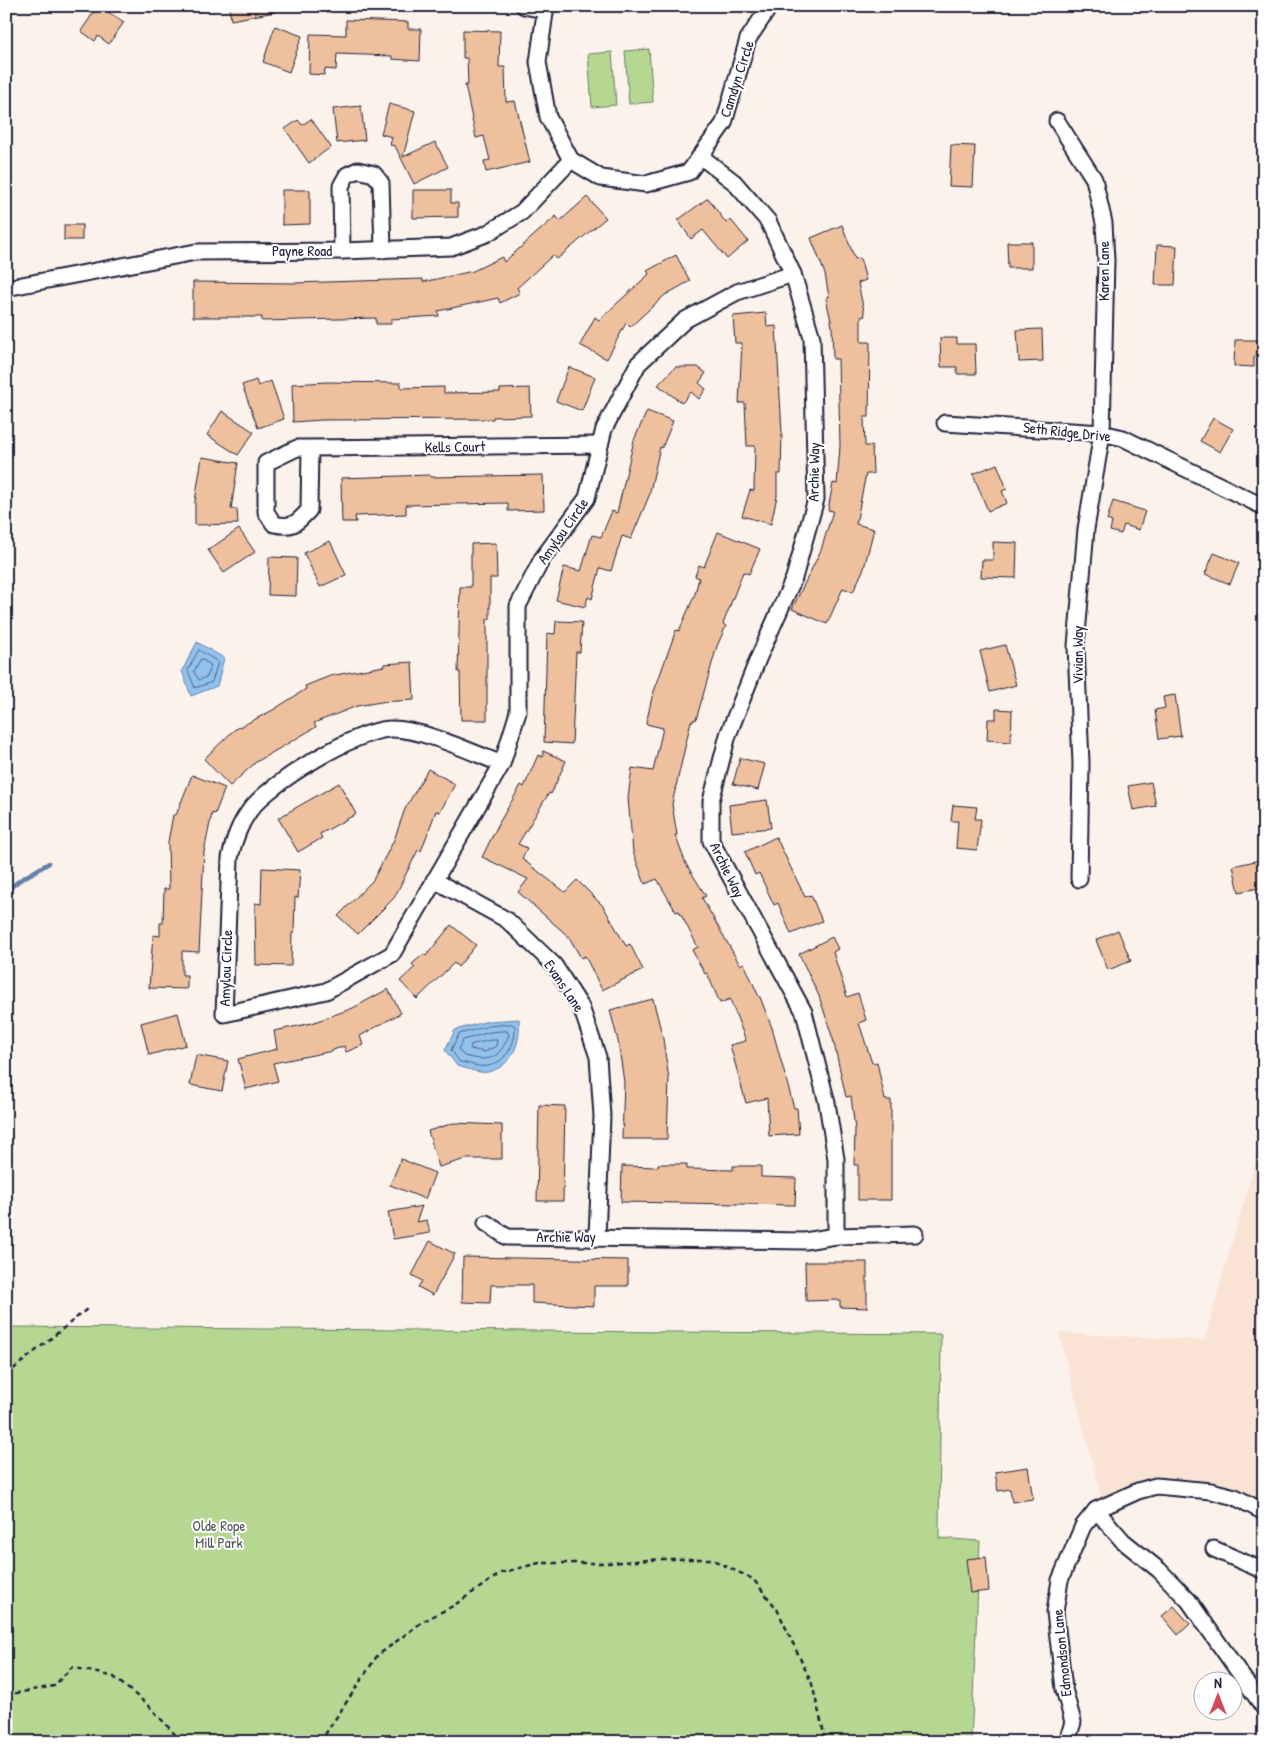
<svg xmlns="http://www.w3.org/2000/svg" width="1270" height="1748" font-family="'Patrick Hand',sans-serif">
  <style>
    .built { fill: #f8e3d5 }
    .green { fill: #b5d792; stroke: #6c7c66 }
    .water { fill: #91c2ed; stroke: #6582a6 }
    .lines { fill: none; stroke-linecap: round; stroke-linejoin: round }
    .shore { stroke: #4e6282; stroke-width: 1 }
    .stream { stroke: #6582a6; stroke-width: 4.5 }
    .building { fill: #eec09e; stroke: #22223b }
    .minor-casing { stroke: #22223b; stroke-width: 19 }
    .path { stroke: #22223b; stroke-width: 2.5; stroke-dasharray: 5 4; stroke-linecap: butt }
    .minor { stroke: #fff; stroke-width: 15 }
    .labels { text-anchor: middle; stroke-width: 4; stroke-linejoin: round; paint-order: stroke }
    .street-label { font-size: 15px; fill: #22223b; stroke: #fff }
    .park-label { font-size: 15px; fill: #4e5855; stroke: #fff }
  </style>
  <rect width="100%" height="100%" fill="#fcf2ec"/>
  <filter id="ink" filterUnits="userSpaceOnUse"><feTurbulence type="fractalNoise" baseFrequency=".02" numOctaves="2"/><feDisplacementMap in="SourceGraphic" scale="10" xChannelSelector="R" yChannelSelector="G"/><feConvolveMatrix kernelMatrix="1 2 1 2 8 2 1 2 1" color-interpolation-filters="sRGB"/></filter>
  <g filter="url(#ink)">
    <polygon class="built" points="1264,1132 1264,1512 1196,1483 1148,1479 1102,1500 1059,1333 1204,1340"/>
    <g class="green">
      <polygon points="649,49 653,102 629,104 625,51"/>
      <polygon points="612,52 616,105 592,107 588,54"/>
      <polygon points="6,1327 941,1334 939,1538 980,1541 971,1742 6,1742"/>
    </g>
    <g class="water">
      <polygon points="197,642 224,658 217,686 191,696 182,671"/>
      <path d="M 519,1019 C 521,1041 514,1066 488,1072 C 480,1074 466,1068 457,1066 L 445,1050 L 455,1030 L 488,1021 Z"/>
    </g>
    <g class="lines">
      <g class="shore">
        <polygon points="199,650 218,662 212,682 195,688 188,671"/>
        <polygon points="201,659 211,665 207,677 199,680 194,672"/>
        <path d="M 512,1024 L 515,1026 C 516,1044 506,1062 488,1066 C 481,1068 468,1063 460,1062 L 451,1050 L 459,1034 L 489,1026 Z"/>
        <path d="M 507,1031 L 509,1035 C 498,1060 491,1062 464,1056 L 458,1049 L 463,1040 L 490,1032 Z"/>
        <polygon points="491,1040 497,1040 496,1046 485,1052 470,1049 471,1045"/>
      </g>
      <polyline class="stream" points="6,891 20,880 49,863"/>
    </g>
    <g class="building">
      <polygon points="98,6 124,22 109,44 98,36 95,41 81,31"/>
      <polygon points="229,6 274,6 275,12 231,20"/>
      <polygon points="346,20 408,22 408,29 421,29 420,61 392,59 392,56 337,54 336,70 325,69 324,75 309,74 310,34 346,35"/>
      <polygon points="275,26 302,36 289,72 263,62"/>
      <polygon points="463,30 500,31 499,67 505,67 506,102 515,101 530,162 486,172 484,161 490,160 484,136 476,138 465,85 468,85 467,58 463,58"/>
      <polygon points="389,104 415,111 403,157 435,142 448,167 414,184 395,146 390,145 392,137 381,134"/>
      <polygon points="361,106 365,140 337,143 333,109"/>
      <polygon points="311,119 331,147 309,163 285,129 298,120 302,125"/>
      <polygon points="951,145 975,146 973,187 949,186"/>
      <polygon points="282,190 310,190 310,224 282,225"/>
      <polygon points="413,190 451,190 451,203 458,203 458,217 413,218"/>
      <polygon points="587,197 606,218 557,259 553,255 517,288 520,293 500,303 498,298 438,311 439,316 391,319 391,324 376,324 376,318 262,321 262,317 193,317 193,282 295,283 423,279 423,282 473,271 502,257 504,262 556,216 560,221"/>
      <polygon points="708,198 726,223 731,220 748,241 727,259 703,230 691,239 678,220"/>
      <rect x="64" y="225" width="18" height="15"/>
      <polygon points="842,225 855,259 860,258 866,280 858,283 865,316 861,317 861,342 870,342 869,417 864,417 865,446 872,446 873,474 866,474 856,524 874,529 864,568 853,592 843,588 827,624 792,609 821,550 833,511 828,510 833,483 837,484 840,446 838,359 833,359 832,326 826,298 829,297 825,274 811,238"/>
      <polygon points="1007,242 1032,242 1032,268 1008,268"/>
      <polygon points="1157,245 1177,246 1175,285 1155,285"/>
      <polygon points="676,255 690,281 665,295 630,327 626,323 607,359 580,345 595,317 599,320 649,274 647,271"/>
      <polygon points="766,313 767,327 776,326 782,433 781,474 777,474 777,496 771,524 742,516 750,490 754,491 755,446 747,446 745,403 739,403 742,343 735,343 733,316"/>
      <polygon points="1042,329 1043,361 1019,362 1017,330"/>
      <polygon points="940,338 957,338 957,344 975,344 976,374 957,374 957,367 941,367"/>
      <polygon points="1235,340 1258,340 1257,357 1254,357 1254,367 1234,366"/>
      <polygon points="569,367 595,377 582,411 556,401"/>
      <polygon points="675,367 698,367 706,373 699,383 706,389 699,399 691,392 682,403 658,385"/>
      <polygon points="256,380 258,386 271,381 284,419 258,428 242,385"/>
      <polygon points="327,382 401,383 401,388 444,387 444,393 500,392 500,389 530,388 531,416 493,417 493,419 321,420 293,422 292,384"/>
      <polygon points="222,411 254,432 238,455 207,435"/>
      <polygon points="647,411 673,421 662,448 660,447 649,496 631,539 622,536 611,571 600,568 592,599 588,597 585,607 556,600 564,567 581,571 592,535 601,537 612,511 617,513 634,440"/>
      <polygon points="1213,418 1233,429 1220,452 1200,441"/>
      <polygon points="202,457 238,463 231,509 237,509 238,524 195,525 195,501"/>
      <polygon points="997,464 1007,489 1002,491 1007,503 988,511 973,474"/>
      <polygon points="430,475 430,477 543,475 544,510 508,511 508,503 406,505 406,514 355,516 356,522 342,522 341,478"/>
      <polygon points="1113,501 1145,511 1139,530 1124,525 1121,534 1110,531 1112,522 1107,520"/>
      <polygon points="239,529 255,552 224,573 208,550"/>
      <polygon points="718,532 760,549 749,574 743,572 723,624 726,626 717,646 696,720 694,719 693,722 691,721 672,804 677,835 675,835 686,864 706,896 702,898 740,965 744,963 759,997 760,997 772,1028 794,1108 797,1108 799,1134 769,1136 767,1098 746,1103 730,1045 746,1041 730,999 720,1003 707,973 705,974 692,950 698,947 679,911 676,912 657,879 645,884 633,852 628,798 632,768 653,771 663,728 646,724 652,697 676,630 679,631 695,594 699,578 695,576 699,565 704,567"/>
      <polygon points="330,541 346,575 320,587 304,553"/>
      <polygon points="993,542 1017,543 1016,578 981,577 982,560 993,560"/>
      <polygon points="496,543 497,578 490,578 490,619 487,619 487,720 461,720 460,672 458,672 460,587 471,587 471,544"/>
      <polygon points="1214,553 1239,563 1230,584 1205,574"/>
      <polygon points="269,557 297,558 296,596 268,595"/>
      <polygon points="556,621 582,622 580,652 576,652 572,744 544,742 547,633 555,634"/>
      <polygon points="1005,645 1016,685 990,692 980,651"/>
      <polygon points="412,662 414,700 381,702 357,706 314,723 316,727 256,762 230,786 204,759 234,730 273,710 306,689 305,686 330,676 384,666 384,664"/>
      <polygon points="1175,695 1181,736 1159,739 1155,710 1165,708 1163,697"/>
      <polygon points="996,709 1012,710 1011,742 987,740 988,719 996,719"/>
      <polygon points="543,751 566,761 551,794 549,793 518,844 527,848 522,859 565,892 577,880 603,906 626,946 630,944 643,970 602,990 585,956 581,958 569,937 518,892 528,879 482,857 499,823 521,785 524,787 538,755 543,757"/>
      <polygon points="740,758 765,764 758,790 733,784"/>
      <polygon points="428,769 455,784 440,812 436,811 421,851 418,850 394,898 358,934 338,916 373,880 394,840 405,809"/>
      <polygon points="192,775 225,788 215,814 212,813 204,852 199,952 182,951 182,975 187,975 187,989 149,988 153,935 160,936 160,923 163,923 164,889 169,889 168,842 173,815 176,815"/>
      <polygon points="1151,782 1156,806 1133,810 1128,786"/>
      <polygon points="339,783 356,814 320,834 322,838 298,852 278,818"/>
      <polygon points="767,800 771,828 732,832 729,805"/>
      <polygon points="953,805 977,807 975,819 981,819 977,850 956,848 958,821 951,821"/>
      <polygon points="776,837 805,897 811,895 822,921 791,934 778,903 774,905 759,873 755,875 745,852"/>
      <polygon points="1264,859 1264,887 1239,892 1233,866"/>
      <polygon points="262,868 300,870 298,898 295,897 294,933 292,933 291,966 256,965 255,903 261,904"/>
      <polygon points="451,925 476,945 458,967 454,963 417,999 400,981 415,967 412,964 424,954 426,956"/>
      <polygon points="1118,930 1131,961 1108,970 1096,940"/>
      <polygon points="832,937 838,949 833,952 847,997 858,993 866,1020 859,1023 872,1063 877,1062 885,1100 891,1100 891,1200 858,1200 858,1165 854,1165 855,1130 851,1096 846,1097 833,1039 819,996 799,954"/>
      <polygon points="388,989 401,1013 360,1036 363,1045 346,1052 344,1046 328,1052 273,1063 278,1081 246,1089 238,1059 277,1049 274,1031 312,1023 353,1008"/>
      <polygon points="653,999 663,1039 669,1079 667,1139 622,1139 624,1082 618,1041 610,1010"/>
      <polygon points="178,1013 186,1045 149,1055 141,1023"/>
      <polygon points="196,1055 228,1061 222,1091 190,1085"/>
      <polygon points="539,1105 565,1106 563,1201 537,1201"/>
      <polygon points="454,1123 502,1125 502,1159 466,1159 439,1167 428,1131"/>
      <polygon points="401,1159 435,1173 425,1199 390,1185"/>
      <polygon points="658,1164 687,1164 687,1169 733,1170 733,1166 761,1166 761,1177 796,1178 795,1205 621,1202 622,1166 658,1167"/>
      <polygon points="422,1206 416,1222 427,1220 430,1233 393,1239 388,1212"/>
      <polygon points="430,1241 455,1254 433,1295 418,1287 422,1281 412,1275"/>
      <polygon points="463,1257 628,1260 628,1286 594,1286 594,1306 532,1303 532,1285 491,1285 490,1303 462,1302"/>
      <polygon points="805,1262 867,1262 867,1308 840,1307 840,1300 806,1301"/>
      <polygon points="1028,1467 1033,1499 1012,1502 1010,1489 998,1491 995,1472"/>
      <polygon points="986,1557 989,1591 970,1593 966,1559"/>
      <polygon points="1174,1606 1190,1624 1178,1635 1162,1616"/>
    </g>
    <g class="lines">
      <defs>
        <g id="minor">
          <polyline points="524,6 544,10"/>
          <polyline points="546,6 538,62 548,117 571,160"/>
          <polyline points="1057,121 1094,179 1104,223 1106,260 1102,433 1086,529 1076,646 1081,763 1079,879"/>
          <polyline points="571,160 601,178 646,184 689,172 724,123 748,39 770,6"/>
          <polyline points="342,251 341,186 347,175 358,170 374,174 381,183 383,250"/>
          <polyline points="6,288 196,252 342,251 451,247 486,234 522,212 571,160"/>
          <polyline points="945,423 1102,433 1123,438 1264,507"/>
          <path d="M 310,448 L 309,510 C 296,524 293,528 274,524 L 266,512 L 266,463 L 297,448 L 310,448 L 600,445"/>
          <path d="M 502,764 C 471,752 421,728 390,729 C 355,731 271,782 250,810 C 239,825 234,839 230,858 L 224,1014 L 326,991 L 392,954 L 502,764 L 518,712 L 518,606 L 542,559 L 587,498 L 604,429 L 638,364 L 685,320 L 737,292 L 793,274"/>
          <polyline points="434,880 507,920 554,965 581,1007 598,1057 602,1116 597,1237"/>
          <polyline points="486,1223 507,1237 805,1241 836,1236 836,1159 827,1103 804,1012 711,841 711,801 728,735 758,659 794,578 816,499 812,338 793,274 768,221 734,182 700,156"/>
          <polyline points="836,1236 915,1234"/>
          <polyline points="1096,1510 1123,1541 1159,1570 1189,1601 1264,1708"/>
          <polyline points="1214,1549 1264,1571"/>
          <polyline points="1067,1742 1073,1722 1064,1689 1055,1612 1060,1580 1083,1526 1096,1510 1138,1491 1156,1486 1211,1491 1235,1497 1264,1512"/>
        </g>
      </defs>
      <use href="#minor" class="minor-casing"/>
      <g class="path">
        <polyline points="6,1375 87,1309"/>
        <polyline points="6,1695 54,1686 72,1667 114,1677 149,1706 182,1742"/>
        <polyline points="320,1742 377,1656 422,1622 453,1606 501,1573 539,1563 609,1563 663,1559 711,1559 753,1579 777,1609 812,1684 826,1742"/>
      </g>
      <use href="#minor" class="minor"/>
    </g>
  </g>
  <g class="labels">
    <g class="street-label">
      <text transform="translate(737 79) rotate(-72)" y="5">Camdyn Circle</text>
      <text x="302" y="256">Payne Road</text>
      <text transform="translate(1104 271) rotate(-90)" y="5">Karen Lane</text>
      <text transform="translate(1067 432) rotate(6)" y="5">Seth Ridge Drive</text>
      <text transform="translate(455 447) rotate(-1)" y="5">Kells Court</text>
      <text transform="translate(814 472) rotate(-89)" y="5">Archie Way</text>
      <text transform="translate(563 531) rotate(-55)" y="5">Amylou Circle</text>
      <text transform="translate(1078 655) rotate(-90)" y="5">Vivian Way</text>
      <text transform="translate(727 870) rotate(64)" y="5">Archie Way</text>
      <text transform="translate(226 968) rotate(-88)" y="5">Amylou Circle</text>
      <text transform="translate(564 986) rotate(56)" y="5">Evans Lane</text>
      <text x="566" y="1242">Archie Way</text>
      <text transform="translate(1062 1653) rotate(-96)" y="5">Edmondson Lane</text>
    </g>
    <g class="park-label">
      <text x="219" y="1531">Olde Rope<tspan x="219" dy="17">Mill Park</tspan></text>
    </g>
  </g>
  <rect width="1270" height="1748" fill="none" stroke="#fff" stroke-width="25"/>
  <rect x="12" y="12" width="1245" height="1723" fill="none" stroke="#22223b" stroke-width="2" filter="url(#ink)"/>
  <g transform="translate(1218 1696)"><circle r="24" fill="#ffffff" stroke="#a7a7b1"/>
  <path d="M0-4L9 19L0 12L-9 19Z" fill="#d1495b"/>
  <text y="-8" font-size="14" font-weight="bold" text-anchor="middle" fill="#22223b">N</text>
  </g>
</svg>
